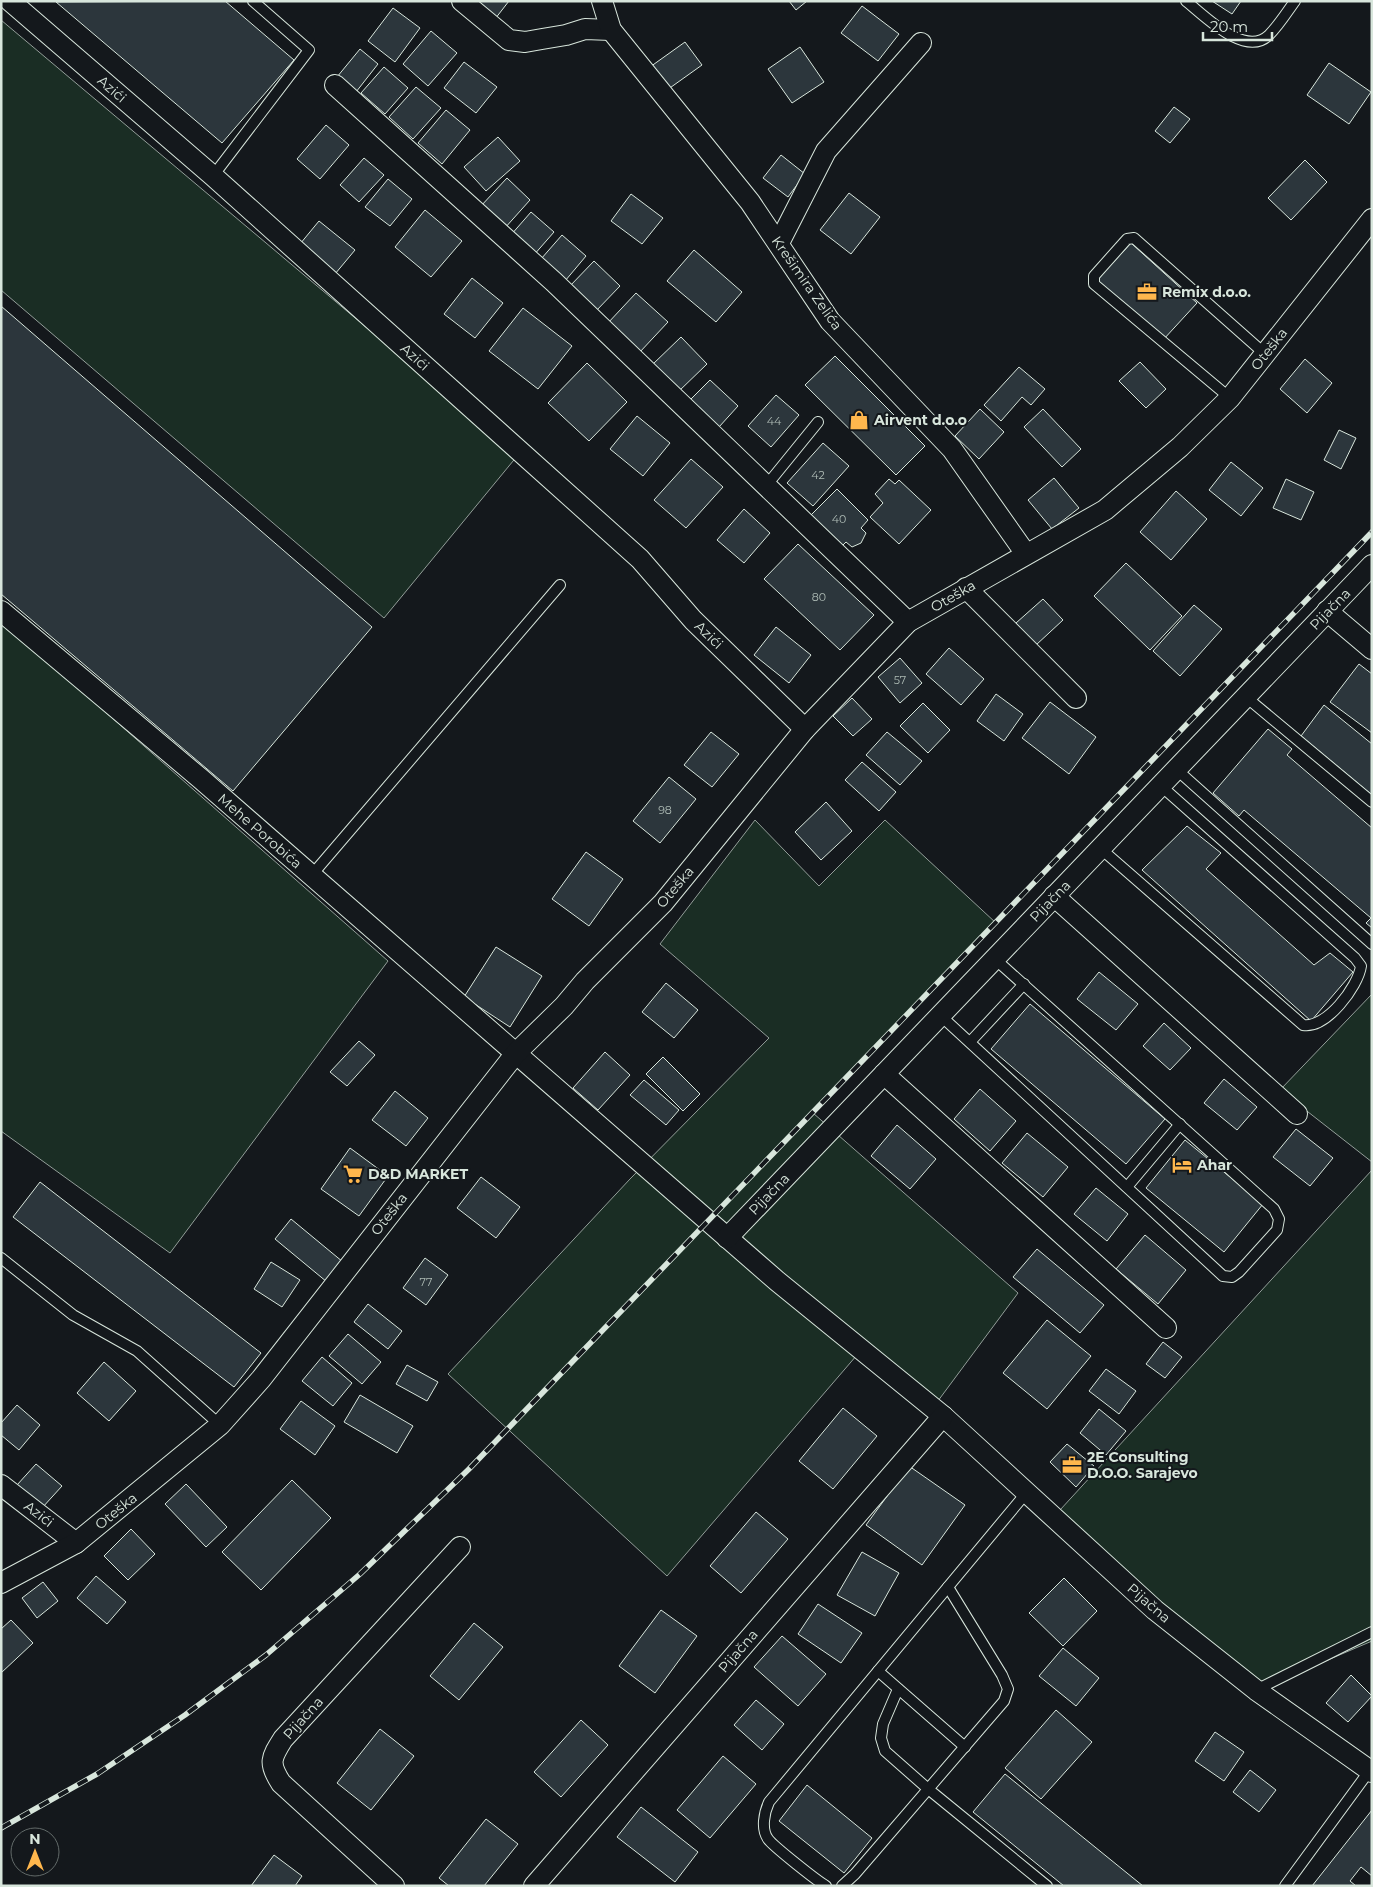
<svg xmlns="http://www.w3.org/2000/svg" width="1373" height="1887" font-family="Montserrat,sans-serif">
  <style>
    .green { fill: #1a2d24; stroke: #939e99 }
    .building { fill: #2c363c; stroke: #d8e6dc }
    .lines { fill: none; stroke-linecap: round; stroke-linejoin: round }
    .service-casing { stroke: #d8e6dc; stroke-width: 12 }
    .minor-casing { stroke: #d8e6dc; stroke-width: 22 }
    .service { stroke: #14181c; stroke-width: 10 }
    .minor { stroke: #14181c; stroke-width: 20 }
    .rail-casing { stroke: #d8e6dc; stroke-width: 5.5 }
    .rail { stroke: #14181c; stroke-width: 4; stroke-dasharray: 11; stroke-linecap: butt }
    .labels { text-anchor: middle; stroke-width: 4; stroke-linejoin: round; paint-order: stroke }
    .number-label { font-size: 11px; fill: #adbab4 }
    .street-label { font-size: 14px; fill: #d8e6dc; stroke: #14181c }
    .poi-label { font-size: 14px; font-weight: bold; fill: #d8e6dc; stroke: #14181c; text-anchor: start }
  </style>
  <rect width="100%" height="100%" fill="#14181c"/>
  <g class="green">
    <polygon points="1,20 518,455 384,618 1,290"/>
    <polygon points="1,620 388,961 170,1253 1,1131"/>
    <polygon points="755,820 819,886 885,820 996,923 813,1113 1018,1293 929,1413 863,1348 667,1576 448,1374 630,1179 769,1038 660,944"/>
    <polygon points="1372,994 1372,1162 1280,1090"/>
    <polygon points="1372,1170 1372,1641 1258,1690 1049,1522"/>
  </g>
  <g class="building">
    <polygon points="225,1 294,60 222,143 56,2"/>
    <polygon points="471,1 509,1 495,19"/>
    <polygon points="789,1 807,1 796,10"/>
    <polygon points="1212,1 1241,1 1232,14"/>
    <polygon points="862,6 899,34 878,61 841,33"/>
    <polygon points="393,8 420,28 395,62 368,41"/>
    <polygon points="431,31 457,53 428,86 403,64"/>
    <polygon points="685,42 702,65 667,90 650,67"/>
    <polygon points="800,47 824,82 792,103 768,69"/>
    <polygon points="360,49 378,64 356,92 337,77"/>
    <polygon points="464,62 497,87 476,113 444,88"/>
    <polygon points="1329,63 1371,92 1349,124 1307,95"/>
    <polygon points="384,67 408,88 385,114 361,93"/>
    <polygon points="416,87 441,108 413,139 389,117"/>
    <polygon points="1174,107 1190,119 1170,143 1155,131"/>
    <polygon points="446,110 470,130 442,164 418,143"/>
    <polygon points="326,125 349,145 320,179 297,159"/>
    <polygon points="498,137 520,161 486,191 464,167"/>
    <polygon points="781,155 805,174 788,197 763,178"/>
    <polygon points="364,158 384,175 359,202 340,185"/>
    <polygon points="1305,160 1327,182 1291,220 1268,198"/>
    <polygon points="507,178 530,200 504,229 480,207"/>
    <polygon points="388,179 412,199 390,226 365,207"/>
    <polygon points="849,193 880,217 851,254 820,230"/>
    <polygon points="631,194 663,218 642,244 611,221"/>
    <polygon points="425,210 462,241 431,277 395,247"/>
    <polygon points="531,212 554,232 533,256 510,236"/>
    <polygon points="319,221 355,250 335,274 300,244"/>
    <polygon points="562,235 586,256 565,281 541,259"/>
    <polygon points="1131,243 1197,303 1163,340 1097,280"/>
    <polygon points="694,250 742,292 716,322 667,281"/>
    <polygon points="594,261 620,286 595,312 569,287"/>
    <polygon points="472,278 503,303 475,338 444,314"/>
    <polygon points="636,293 668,322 639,353 607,324"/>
    <polygon points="1,306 372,627 233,791 1,594"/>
    <polygon points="523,308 572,346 538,389 489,351"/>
    <polygon points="681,337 707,364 678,392 652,365"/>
    <polygon points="835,356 925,446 896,475 805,385"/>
    <polygon points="1305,359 1332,383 1307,413 1280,389"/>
    <polygon points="1140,362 1166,389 1146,408 1119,381"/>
    <polygon points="587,363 627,402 589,441 548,403"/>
    <polygon points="1019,367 1045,389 1031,405 1022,397 1001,421 984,405"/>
    <polygon points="710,380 738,406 719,427 689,401"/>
    <polygon points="776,395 799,415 771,447 748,426"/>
    <polygon points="980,409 1004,432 979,459 955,436"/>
    <polygon points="1043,409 1081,449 1062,467 1024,427"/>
    <polygon points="637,416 670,443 643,476 610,449"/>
    <polygon points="1339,430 1356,438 1341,469 1324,460"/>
    <polygon points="823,443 849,466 813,506 787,483"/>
    <polygon points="691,459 723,487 686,528 654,500"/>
    <polygon points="1231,462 1263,488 1241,516 1209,490"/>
    <polygon points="1054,478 1079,508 1052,529 1028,500"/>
    <polygon points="889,479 895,484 899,480 931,510 899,544 870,517 883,503 875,494"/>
    <polygon points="1286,479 1314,492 1301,520 1273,508"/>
    <polygon points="837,489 868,520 861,528 866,533 861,543 852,547 846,542 840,548 809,517"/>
    <polygon points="1176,491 1207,519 1171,560 1140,532"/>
    <polygon points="744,509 770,533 744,563 717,540"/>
    <polygon points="798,544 874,615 840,650 764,579"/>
    <polygon points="1126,563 1182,616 1150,650 1094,596"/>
    <polygon points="1043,599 1063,620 1036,645 1016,623"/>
    <polygon points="1194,605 1222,629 1180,676 1153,651"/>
    <polygon points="776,627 811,655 789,683 754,655"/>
    <polygon points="949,648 984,679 961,705 926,674"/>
    <polygon points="900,658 922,683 900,703 878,677"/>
    <polygon points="1359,664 1372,674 1372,733 1330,702"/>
    <polygon points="996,694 1023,714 1004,741 977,721"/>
    <polygon points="852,698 872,719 853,736 833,716"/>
    <polygon points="1050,702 1096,737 1069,774 1022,738"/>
    <polygon points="923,703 950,730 928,753 900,726"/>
    <polygon points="1324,705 1372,744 1372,795 1301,736"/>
    <polygon points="1268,729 1292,749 1287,755 1372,828 1372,928 1366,923 1371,918 1244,810 1239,816 1213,793"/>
    <polygon points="711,732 739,754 712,787 684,765"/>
    <polygon points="887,732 922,761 900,785 866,755"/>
    <polygon points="862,762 896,792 879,811 845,780"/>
    <polygon points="669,777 696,799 660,843 633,821"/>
    <polygon points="826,802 852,831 821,860 795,832"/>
    <polygon points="1187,826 1221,853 1206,869 1314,965 1330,953 1353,972 1311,1021 1142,870"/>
    <polygon points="586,852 623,879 589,926 552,899"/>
    <polygon points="496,947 542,976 510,1027 464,997"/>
    <polygon points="1099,972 1138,1004 1116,1030 1077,999"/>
    <polygon points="666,983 698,1010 674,1038 642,1012"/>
    <polygon points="1030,1004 1165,1119 1126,1164 991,1049"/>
    <polygon points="1164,1023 1191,1048 1170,1070 1143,1046"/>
    <polygon points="359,1041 375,1055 347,1086 330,1072"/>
    <polygon points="605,1052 630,1075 598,1110 573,1088"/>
    <polygon points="663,1057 700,1094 683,1111 646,1074"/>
    <polygon points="1224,1079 1257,1107 1237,1130 1204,1103"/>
    <polygon points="644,1080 679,1110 666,1125 630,1095"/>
    <polygon points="980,1089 1016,1121 990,1151 954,1119"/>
    <polygon points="395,1091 428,1118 406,1146 372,1120"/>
    <polygon points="897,1125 936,1159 910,1189 871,1156"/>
    <polygon points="1296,1129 1333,1158 1310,1186 1273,1157"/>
    <polygon points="1027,1133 1068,1167 1043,1197 1002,1163"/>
    <polygon points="1185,1140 1263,1204 1224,1252 1146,1188"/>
    <polygon points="350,1148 388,1176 359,1216 321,1189"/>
    <polygon points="481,1177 520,1207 496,1238 457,1208"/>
    <polygon points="40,1182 261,1353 234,1387 13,1217"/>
    <polygon points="1096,1188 1128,1214 1107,1241 1074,1214"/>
    <polygon points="291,1219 343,1262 327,1282 275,1239"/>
    <polygon points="1145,1235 1186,1270 1158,1304 1116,1269"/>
    <polygon points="1037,1249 1104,1305 1080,1333 1013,1277"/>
    <polygon points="425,1258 448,1275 426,1305 403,1288"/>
    <polygon points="271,1262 300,1280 282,1307 254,1289"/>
    <polygon points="368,1304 402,1331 388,1349 354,1322"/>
    <polygon points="1047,1320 1091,1356 1047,1409 1003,1373"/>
    <polygon points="348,1334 381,1362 362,1384 329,1356"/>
    <polygon points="1163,1342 1182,1357 1165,1378 1146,1364"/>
    <polygon points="322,1357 352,1383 333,1406 302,1381"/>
    <polygon points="104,1362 136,1391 109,1421 77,1393"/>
    <polygon points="407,1365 438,1382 427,1401 396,1384"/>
    <polygon points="1106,1369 1136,1391 1119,1414 1089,1391"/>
    <polygon points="360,1395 413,1426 397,1453 344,1422"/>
    <polygon points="301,1401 335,1426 315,1455 280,1429"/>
    <polygon points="17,1405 40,1425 19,1450 1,1435 1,1423"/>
    <polygon points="843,1408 877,1436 833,1489 799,1461"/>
    <polygon points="1099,1409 1126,1431 1106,1455 1080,1433"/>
    <polygon points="1067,1444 1094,1466 1076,1487 1050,1462"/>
    <polygon points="36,1464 62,1486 42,1508 17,1485"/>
    <polygon points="909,1466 965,1505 922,1565 866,1525"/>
    <polygon points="292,1480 331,1518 261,1590 222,1552"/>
    <polygon points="186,1484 227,1527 206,1547 165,1504"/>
    <polygon points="756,1512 788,1539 741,1593 710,1566"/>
    <polygon points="131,1529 155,1554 128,1580 104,1556"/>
    <polygon points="862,1552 899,1573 875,1616 837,1595"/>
    <polygon points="96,1576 126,1602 107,1624 77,1598"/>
    <polygon points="1064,1578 1097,1611 1063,1646 1029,1613"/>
    <polygon points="43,1582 58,1601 37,1618 22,1598"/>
    <polygon points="818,1604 862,1633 841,1663 798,1634"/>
    <polygon points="661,1610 697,1636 655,1693 619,1666"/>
    <polygon points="11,1620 33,1643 1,1673 1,1629"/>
    <polygon points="474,1623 503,1647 459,1700 430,1676"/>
    <polygon points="782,1636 826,1674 798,1706 754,1667"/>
    <polygon points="1063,1648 1099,1678 1076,1706 1039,1676"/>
    <polygon points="1351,1675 1372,1696 1348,1722 1326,1703"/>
    <polygon points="756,1700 784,1724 762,1750 734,1725"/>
    <polygon points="1056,1710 1092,1742 1041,1799 1005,1768"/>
    <polygon points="581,1720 608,1745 561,1797 534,1772"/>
    <polygon points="380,1729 414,1756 371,1810 337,1783"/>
    <polygon points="1215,1732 1244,1752 1224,1781 1195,1761"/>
    <polygon points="723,1756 756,1784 710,1838 677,1810"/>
    <polygon points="1250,1770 1276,1790 1259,1812 1233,1792"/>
    <polygon points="1005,1774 1143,1886 1064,1886 973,1812"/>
    <polygon points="807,1785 872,1838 844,1873 779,1821"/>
    <polygon points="641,1807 698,1852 675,1882 617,1837"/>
    <polygon points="1372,1810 1372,1876 1361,1867 1350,1881 1356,1886 1312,1886"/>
    <polygon points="486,1819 518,1844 484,1886 449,1886 439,1878"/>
    <polygon points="274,1855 302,1876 295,1886 251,1886"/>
  </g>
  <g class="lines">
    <defs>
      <g id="service">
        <path d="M 1186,1 C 1205,16 1245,58 1269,35 C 1279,25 1287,12 1295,1"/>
        <polyline points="213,176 309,50 253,1"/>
        <polyline points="1230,398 1094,284 1094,276 1127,239 1134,238 1265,354"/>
        <polyline points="766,486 818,422"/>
        <polyline points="1246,697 1372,802"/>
        <polyline points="1176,769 1372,944"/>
        <path d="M 1100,848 L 1303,1025 C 1326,1029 1358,987 1361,966 L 1355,958 L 1160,785"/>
        <polyline points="311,876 560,585"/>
        <polyline points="940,1015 1223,1276 1232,1277 1239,1272 1277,1230 1279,1219 1274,1209 995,959"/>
        <polyline points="970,1042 1024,984"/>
        <polyline points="1127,1187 1180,1124"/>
        <polyline points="1,1258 73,1315 137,1351 220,1425"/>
        <polyline points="878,1671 965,1747"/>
        <polyline points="898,1689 883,1724 881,1738 885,1751 927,1788 1047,1886"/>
        <polyline points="1256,1690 1372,1632"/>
        <path d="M 826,1886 C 817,1881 773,1846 768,1839 C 761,1829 764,1813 769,1802 L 1027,1492"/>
        <polyline points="842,1886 855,1874 1004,1701 1008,1689 1002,1675 948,1587"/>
        <polyline points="1285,1886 1370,1770"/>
      </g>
      <g id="minor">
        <polyline points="10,1 213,176 640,559 693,620 805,729"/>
        <polyline points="462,1 509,40 525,42 542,39 566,35 585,29 611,30"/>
        <polyline points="602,1 611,30 750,202 830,321 952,449 1026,554"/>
        <polyline points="335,85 554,282 908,622"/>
        <polyline points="779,243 826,151 921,43"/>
        <polyline points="966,588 1076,698"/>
        <polyline points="1,611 201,779 777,1281 943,1416 1155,1610 1256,1690 1372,1772"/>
        <polyline points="1327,611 1372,649"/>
        <polyline points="1054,896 1297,1114"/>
        <polyline points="884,1074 1166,1328"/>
        <polyline points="727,1238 1372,565"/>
        <polyline points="1,1485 76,1543"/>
        <polyline points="1,1583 76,1543 220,1425 261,1379 516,1053 564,1006 585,981 663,903 805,729 908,622 1105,510 1180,447 1230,398 1372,219"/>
        <path d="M 394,1886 L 281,1783 C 268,1763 271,1758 283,1739 L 460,1547"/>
        <polyline points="534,1886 943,1416"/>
      </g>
    </defs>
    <use href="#service" class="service-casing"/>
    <use href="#minor" class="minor-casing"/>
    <use href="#service" class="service"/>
    <use href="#minor" class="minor"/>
    <defs>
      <polyline id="rail" points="1,1828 97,1774 185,1715 266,1655 360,1574 469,1469 1372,532"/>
    </defs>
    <use href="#rail" class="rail-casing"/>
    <use href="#rail" class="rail"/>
  </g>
  <defs>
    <symbol id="office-bare" viewBox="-9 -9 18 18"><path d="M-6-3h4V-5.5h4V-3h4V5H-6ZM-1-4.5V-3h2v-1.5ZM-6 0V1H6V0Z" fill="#ffb74d" stroke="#14181c" stroke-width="2.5" paint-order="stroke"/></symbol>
    <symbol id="shop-bare" viewBox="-9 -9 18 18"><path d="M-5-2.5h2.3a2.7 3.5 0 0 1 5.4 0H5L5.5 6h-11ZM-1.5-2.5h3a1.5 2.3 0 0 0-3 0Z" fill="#ffb74d" stroke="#14181c" stroke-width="2.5" paint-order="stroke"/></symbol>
    <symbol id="hotel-bare" viewBox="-9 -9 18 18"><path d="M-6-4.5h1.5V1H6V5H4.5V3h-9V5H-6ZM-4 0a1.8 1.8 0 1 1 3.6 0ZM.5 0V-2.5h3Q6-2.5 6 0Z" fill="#ffb74d" stroke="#14181c" stroke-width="2.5" paint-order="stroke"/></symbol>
    <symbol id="supermarket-bare" viewBox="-9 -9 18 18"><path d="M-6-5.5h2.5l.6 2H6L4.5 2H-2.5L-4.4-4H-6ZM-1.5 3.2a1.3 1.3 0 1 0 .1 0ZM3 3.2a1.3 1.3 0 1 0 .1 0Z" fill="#ffb74d" stroke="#14181c" stroke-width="2.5" paint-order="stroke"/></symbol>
  </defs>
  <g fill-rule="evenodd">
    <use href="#office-bare" x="1133" y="278" width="28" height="28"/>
    <use href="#shop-bare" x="845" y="406" width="28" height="28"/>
    <use href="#hotel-bare" x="1168" y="1151" width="28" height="28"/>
    <use href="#supermarket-bare" x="339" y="1160" width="28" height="28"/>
    <use href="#office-bare" x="1058" y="1451" width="28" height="28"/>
  </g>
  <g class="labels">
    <g class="number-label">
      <text x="774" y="425">44</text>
      <text x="818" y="479">42</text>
      <text x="839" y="523">40</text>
      <text x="819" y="601">80</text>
      <text x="900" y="684">57</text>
      <text x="665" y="814">98</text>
      <text x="426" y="1286">77</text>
    </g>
    <g class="street-label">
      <text transform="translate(112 89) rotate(41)" y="5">Azići</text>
      <text transform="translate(807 283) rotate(55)" y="5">Krešimira Zelića</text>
      <text transform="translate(1269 349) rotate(-52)" y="5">Oteška</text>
      <text transform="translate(415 357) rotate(42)" y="5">Azići</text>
      <text transform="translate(953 596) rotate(-30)" y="5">Oteška</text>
      <text transform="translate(1330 609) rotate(-46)" y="5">Pijačna</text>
      <text transform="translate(709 635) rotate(44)" y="5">Azići</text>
      <text transform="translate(260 831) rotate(41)" y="5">Mehe Porobića</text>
      <text transform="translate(675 887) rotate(-50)" y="5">Oteška</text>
      <text transform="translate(1050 901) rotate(-46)" y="5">Pijačna</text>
      <text transform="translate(769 1194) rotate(-46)" y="5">Pijačna</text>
      <text transform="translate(389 1214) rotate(-52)" y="5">Oteška</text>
      <text transform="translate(116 1511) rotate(-39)" y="5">Oteška</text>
      <text transform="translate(39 1514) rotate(38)" y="5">Azići</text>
      <text transform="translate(1149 1603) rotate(41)" y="5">Pijačna</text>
      <text transform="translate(738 1651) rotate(-49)" y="5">Pijačna</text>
      <text transform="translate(303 1718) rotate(-48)" y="5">Pijačna</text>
    </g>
    <g class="poi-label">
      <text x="1162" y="297">Remix d.o.o.</text>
      <text x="874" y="425">Airvent d.o.o</text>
      <text x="1197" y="1170">Ahar</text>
      <text x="368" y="1179">D&amp;D MARKET</text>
      <text x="1087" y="1462">2E Consulting<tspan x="1087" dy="16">D.O.O. Sarajevo</tspan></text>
    </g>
  </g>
  <rect width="1373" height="1887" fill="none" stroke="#d8e6dc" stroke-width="5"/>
  <g transform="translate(35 1852)"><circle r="24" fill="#14181c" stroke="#626a69"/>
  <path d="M0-4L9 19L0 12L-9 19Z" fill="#ffb74d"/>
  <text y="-8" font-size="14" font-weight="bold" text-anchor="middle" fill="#d8e6dc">N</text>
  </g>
  <path d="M1203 32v8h69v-8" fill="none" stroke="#d8e6dc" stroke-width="2.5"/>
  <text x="1210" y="32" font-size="15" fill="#d8e6dc" stroke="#14181c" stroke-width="4" paint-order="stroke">20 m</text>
</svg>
